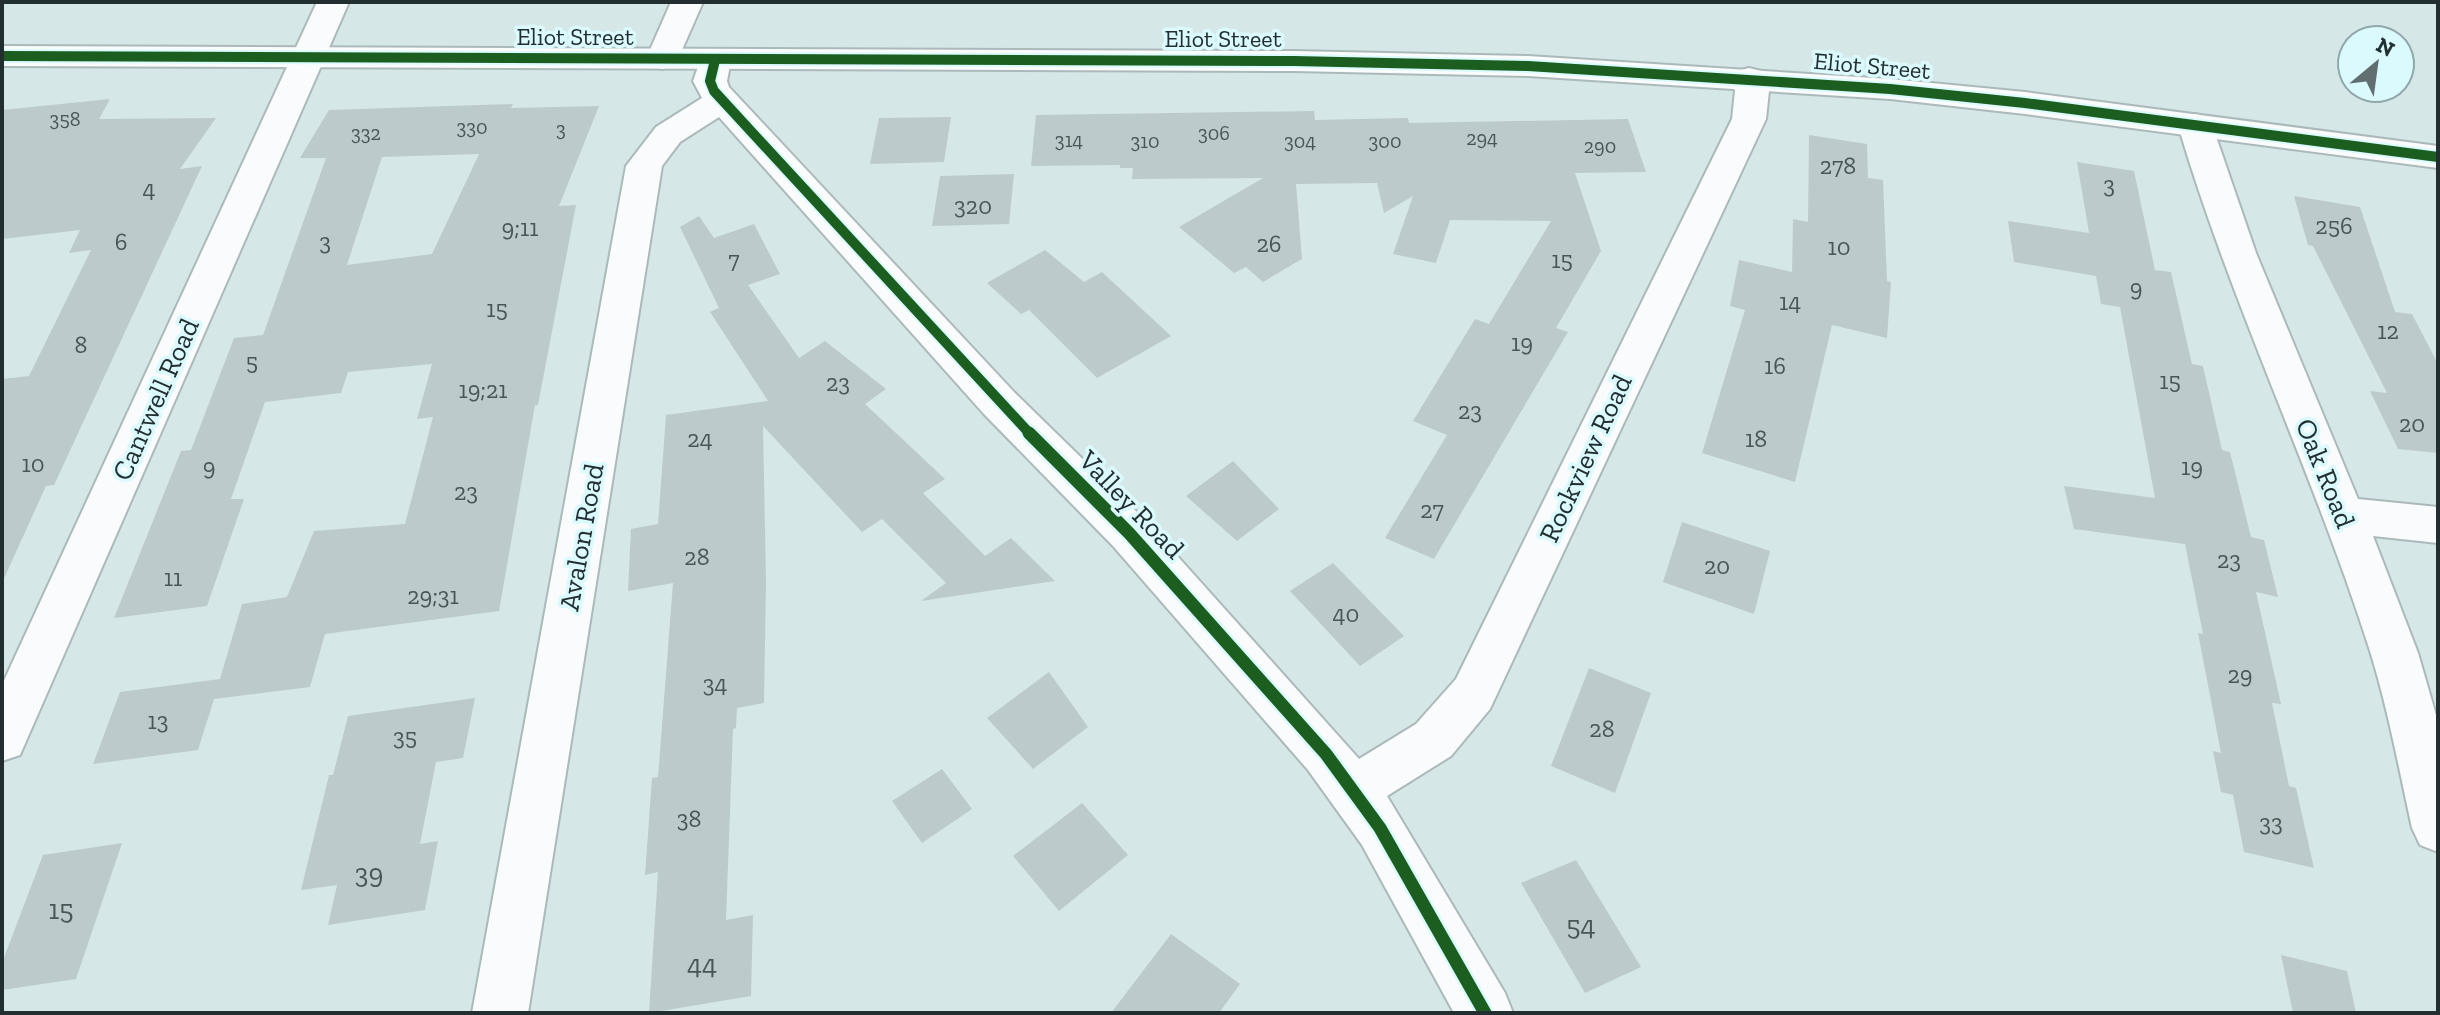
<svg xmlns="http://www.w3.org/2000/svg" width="2440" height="1015" font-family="'Zilla Slab',serif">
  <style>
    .building { fill: #bdcacb; fill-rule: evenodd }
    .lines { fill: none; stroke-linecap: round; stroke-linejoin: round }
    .minor-casing { stroke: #acb9ba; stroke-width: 4 }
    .tertiary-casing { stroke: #acb9ba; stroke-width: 4 }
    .minor { fill: #f9fbfc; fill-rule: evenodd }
    .tertiary { fill: #f9fbfc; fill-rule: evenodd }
    .cycleway-far1-casing { stroke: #dbfafe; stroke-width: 14 }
    .cycleway-casing { stroke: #dbfafe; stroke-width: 18 }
    .cycleway-far1 { stroke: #1b5e20; stroke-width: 10 }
    .cycleway { stroke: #1b5e20; stroke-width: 13 }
    .labels { text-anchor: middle; stroke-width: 7; stroke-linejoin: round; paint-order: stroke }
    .far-number-label { font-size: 20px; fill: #495556 }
    .far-street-label { font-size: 24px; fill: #222e2f; stroke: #dbfafe }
    .number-label { font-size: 24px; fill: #495556 }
    .street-label { font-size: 28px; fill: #222e2f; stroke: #dbfafe }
    .near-number-label { font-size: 28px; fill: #495556 }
  </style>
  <rect width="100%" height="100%" fill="#d6e7e8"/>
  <g class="building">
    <polygon points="110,99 99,119 216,118 180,169 202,166 54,485 46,486 2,583 2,379 29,376 91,250 69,253 80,230 2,239 2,110"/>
    <path d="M 513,104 L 511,108 L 599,106 L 559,206 L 576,205 L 538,405 L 535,405 L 499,611 L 325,634 L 310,687 L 214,699 L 198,750 L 93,764 L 120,692 L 220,679 L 242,604 L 287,597 L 314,531 L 405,524 L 433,417 L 417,419 L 432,364 L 348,372 L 341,393 L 265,402 L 231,499 L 244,499 L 207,606 L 114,618 L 181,451 L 191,450 L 234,338 L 263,335 L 326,158 L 300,158 L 329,110 ZM 479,154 L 432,254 L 347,265 L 382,157 Z"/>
    <polygon points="1314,111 1315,120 1408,118 1409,123 1628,119 1646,172 1575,173 1601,251 1556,328 1568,332 1434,559 1385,538 1447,435 1413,421 1475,319 1489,324 1551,221 1450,220 1436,263 1393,254 1413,196 1384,213 1377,183 1296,184 1302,259 1263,282 1246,267 1234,273 1179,227 1263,178 1132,179 1133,168 1120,168 1120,165 1031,166 1036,115"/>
    <polygon points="951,117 944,162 870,164 879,118"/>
    <polygon points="1809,135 1867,144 1868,178 1883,180 1887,281 1891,282 1887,338 1832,325 1795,482 1702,453 1745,310 1730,306 1739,260 1792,272 1793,219 1808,222"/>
    <polygon points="2077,162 2134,171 2155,270 2171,272 2192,364 2203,366 2222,450 2230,452 2251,537 2264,540 2278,597 2256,592 2281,704 2272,703 2289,786 2296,788 2314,868 2244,852 2233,795 2221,792 2213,751 2221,753 2198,633 2203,634 2185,544 2074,529 2064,486 2155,498 2120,307 2101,304 2096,276 2014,262 2008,221 2089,233"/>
    <polygon points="1014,174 1009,224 932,226 940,176"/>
    <polygon points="2294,196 2360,207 2395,312 2412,314 2438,364 2438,453 2398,449 2370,391 2387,393 2313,246 2308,245"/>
    <polygon points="699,216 714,238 754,224 780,274 748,285 799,358 825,341 886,389 865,404 945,479 923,493 985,556 1011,538 1055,581 921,601 946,583 882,519 862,532 763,426 766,581 764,703 737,708 736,728 733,729 726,920 753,915 751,996 649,1013 658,872 645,875 652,778 658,777 673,583 628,591 631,529 658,524 666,415 768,401 710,312 719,308 680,227"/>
    <polygon points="1045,250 1084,282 1102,272 1171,336 1097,378 1029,310 1021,314 987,283"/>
    <polygon points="1233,461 1279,509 1237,541 1186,496"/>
    <polygon points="1682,522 1770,551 1754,614 1663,582"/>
    <polygon points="1333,563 1404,636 1360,666 1290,591"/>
    <polygon points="1589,668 1651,693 1615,793 1551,766"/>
    <polygon points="1049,672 1088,727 1033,769 987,718"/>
    <polygon points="475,698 463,758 436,762 420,844 438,841 425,910 328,925 337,885 301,890 329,775 333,775 348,716"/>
    <polygon points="942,769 972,809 922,843 892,801"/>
    <polygon points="1082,803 1128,855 1059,911 1013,856"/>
    <polygon points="122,843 76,979 2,990 2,963 43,855"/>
    <polygon points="1576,860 1641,967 1585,993 1521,883"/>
    <polygon points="1171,934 1240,984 1219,1013 1111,1013"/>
    <polygon points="2281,955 2347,971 2356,1013 2293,1013"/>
  </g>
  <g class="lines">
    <defs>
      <g id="minor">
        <polygon points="317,2 349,2 27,739 20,755 2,761 2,685"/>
        <polygon points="671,2 703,2 678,59 674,66 662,69 650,66 646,59"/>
        <polygon points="715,50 727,53 731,60 727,81 729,87 1014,392 1145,520 1359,759 1416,724 1456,679 1732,119 1735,91 1732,78 1737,71 1749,68 1761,71 1769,91 1766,119 1490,709 1451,756 1387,796 1505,993 1513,1013 1454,1013 1362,845 1308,770 1113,546 984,414 719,117 680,142 662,166 528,1013 472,1013 626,166 656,127 702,98 693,81 703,53"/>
        <path d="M 2195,114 L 2207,117 L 2212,125 L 2256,253 L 2358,499 L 2438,507 L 2438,543 L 2373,536 L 2418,653 L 2438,722 L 2438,852 L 2420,845 L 2412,828 C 2399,769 2388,709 2370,651 C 2313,472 2231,304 2178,125 L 2183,117 Z"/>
      </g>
      <polygon id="tertiary" points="2,46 1294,51 1528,56 1890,79 2025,92 2438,146 2438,168 2025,114 1890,99 1528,76 1294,71 2,66"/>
    </defs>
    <use href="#minor" class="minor-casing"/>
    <use href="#tertiary" class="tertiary-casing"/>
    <use href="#minor" class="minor"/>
    <use href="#tertiary" class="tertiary"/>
    <defs>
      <g id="cycleway-far1">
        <polyline points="2,56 1294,61 1528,66 1890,89 2025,103 2438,157"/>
        <polyline points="715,60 710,81 714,91 1031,435"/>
      </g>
      <polyline id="cycleway" points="1029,433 1129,533 1326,754 1380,828 1485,1013"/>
    </defs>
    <use href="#cycleway-far1" class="cycleway-far1-casing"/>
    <use href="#cycleway" class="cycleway-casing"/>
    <use href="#cycleway-far1" class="cycleway-far1"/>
    <use href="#cycleway" class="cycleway"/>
  </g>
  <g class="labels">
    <g class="far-number-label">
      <text x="65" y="126">358</text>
      <text x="472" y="134">330</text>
      <text x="561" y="136">3</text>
      <text x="366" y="140">332</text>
      <text x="1214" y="140">306</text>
      <text x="1482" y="145">294</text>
      <text x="1069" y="147">314</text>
      <text x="1145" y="148">310</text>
      <text x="1300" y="148">304</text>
      <text x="1385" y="148">300</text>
      <text x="1600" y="153">290</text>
    </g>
    <g class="far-street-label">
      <text x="575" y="45">Eliot Street</text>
      <text x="1223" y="47">Eliot Street</text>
      <text transform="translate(1872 66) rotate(5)" y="8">Eliot Street</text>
    </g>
    <g class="number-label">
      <text x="1838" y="174">278</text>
      <text x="2109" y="193">3</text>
      <text x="149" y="197">4</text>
      <text x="973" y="214">320</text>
      <text x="2334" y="234">256</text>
      <text x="520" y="236">9;11</text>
      <text x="121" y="250">6</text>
      <text x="325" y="250">3</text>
      <text x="1269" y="252">26</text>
      <text x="1839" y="255">10</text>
      <text x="734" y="268">7</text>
      <text x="1562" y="268">15</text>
      <text x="2136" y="296">9</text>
      <text x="1790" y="310">14</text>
      <text x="497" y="317">15</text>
      <text x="2388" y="339">12</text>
      <text x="1522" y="351">19</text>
      <text x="81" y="353">8</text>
      <text x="252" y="370">5</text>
      <text x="1775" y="374">16</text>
      <text x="2170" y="389">15</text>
      <text x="838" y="391">23</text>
      <text x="483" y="398">19;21</text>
      <text x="1470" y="419">23</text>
      <text x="2412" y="432">20</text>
      <text x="700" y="447">24</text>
      <text x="1756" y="447">18</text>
      <text x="33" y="472">10</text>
      <text x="209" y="475">9</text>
      <text x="2192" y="475">19</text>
      <text x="466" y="500">23</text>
      <text x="1432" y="518">27</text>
      <text x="697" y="565">28</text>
      <text x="2229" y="568">23</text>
      <text x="1717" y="574">20</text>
      <text x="173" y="586">11</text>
      <text x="433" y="604">29;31</text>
      <text x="1346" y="622">40</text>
      <text x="2240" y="683">29</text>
      <text x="715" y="692">34</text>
      <text x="158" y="729">13</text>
      <text x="1602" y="737">28</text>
      <text x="405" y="745">35</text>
      <text x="689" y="827">38</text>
      <text x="2271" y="831">33</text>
    </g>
    <g class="street-label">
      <text transform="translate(155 399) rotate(-66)" y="10">Cantwell Road</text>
      <text transform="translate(1585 458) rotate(-65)" y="10">Rockview Road</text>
      <text transform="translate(2326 473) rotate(68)" y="10">Oak Road</text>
      <text transform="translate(1132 504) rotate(46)" y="10">Valley Road</text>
      <text transform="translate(581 537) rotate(-80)" y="10">Avalon Road</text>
    </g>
    <g class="near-number-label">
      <text x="369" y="883">39</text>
      <text x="61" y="919">15</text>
      <text x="1581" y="935">54</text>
      <text x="702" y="974">44</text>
    </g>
  </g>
  <rect width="2440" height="1015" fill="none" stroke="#222e2f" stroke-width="8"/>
  <g transform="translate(2376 64) rotate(29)"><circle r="38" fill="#dbfafe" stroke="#91a8ab" stroke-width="2"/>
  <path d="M0-6L14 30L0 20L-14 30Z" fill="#616f70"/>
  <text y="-12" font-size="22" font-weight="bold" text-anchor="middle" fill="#222e2f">N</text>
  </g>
</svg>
